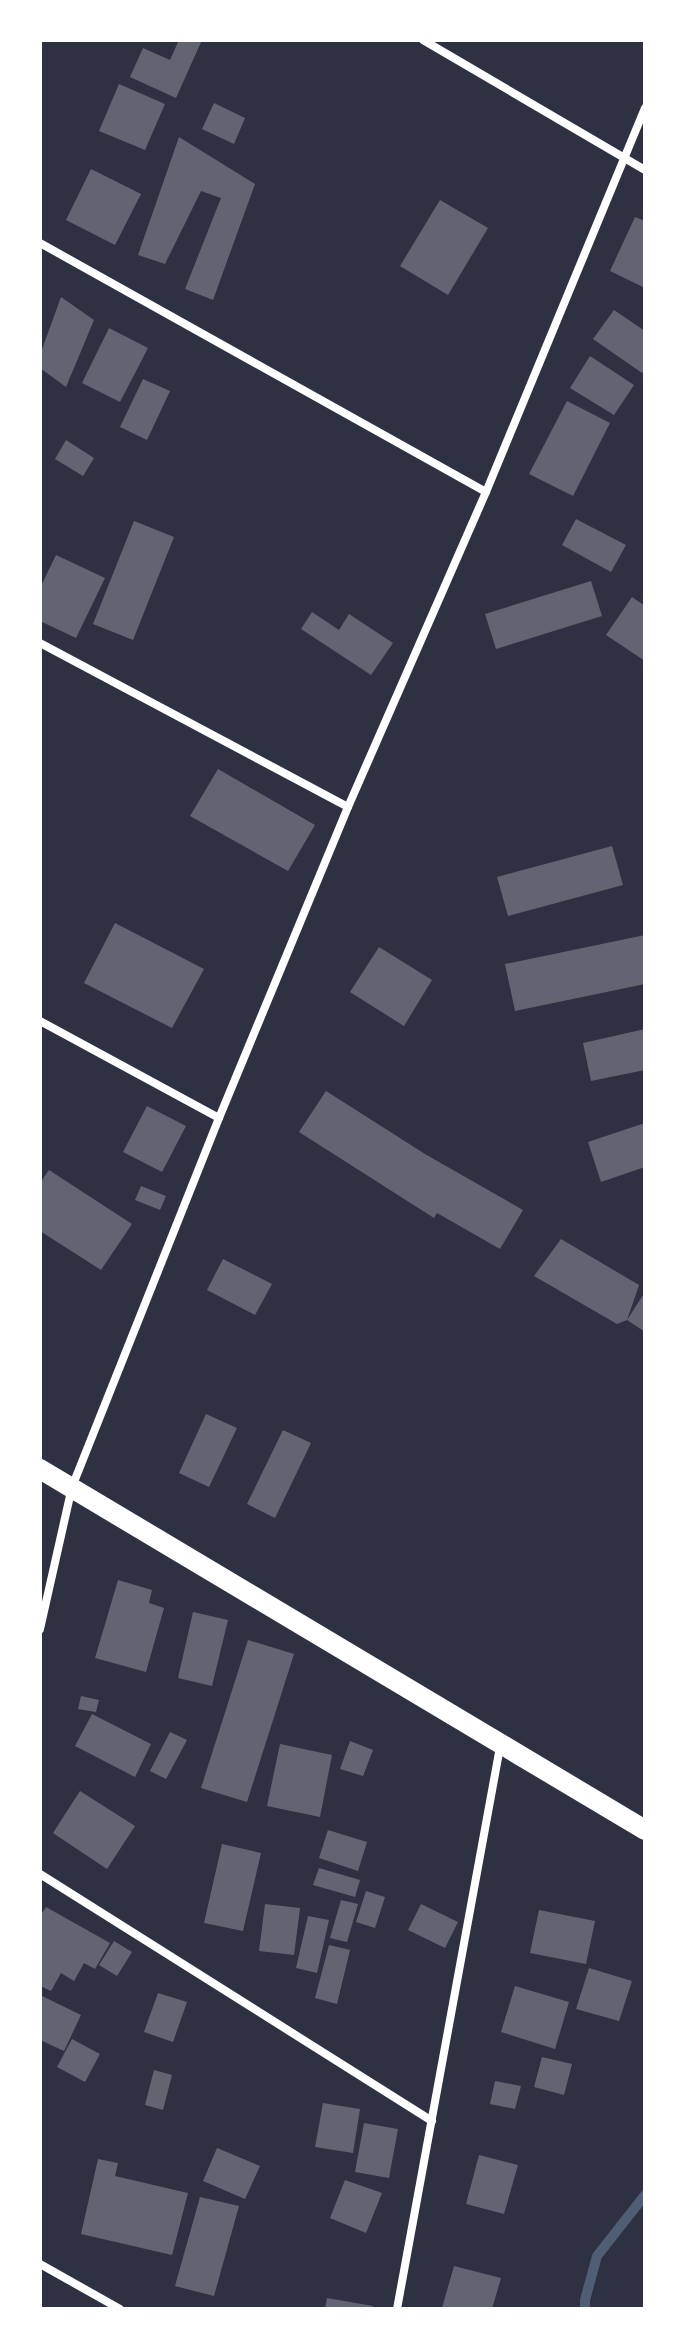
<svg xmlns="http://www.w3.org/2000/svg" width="685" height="2349" font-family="'Exo 2',sans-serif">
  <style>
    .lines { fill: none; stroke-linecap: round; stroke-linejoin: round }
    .stream { stroke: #4f5d75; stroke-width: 10 }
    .building { fill: #626471 }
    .minor { stroke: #fff; stroke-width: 8 }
    .primary { stroke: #fff; stroke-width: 20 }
  </style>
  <rect width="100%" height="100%" fill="#2d3142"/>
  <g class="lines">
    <polyline class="stream" points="585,2309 585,2300 597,2256 645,2195"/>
  </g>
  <g class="building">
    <polygon points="179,40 202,40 176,98 130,77 143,48 170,60"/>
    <polygon points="119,84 165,104 145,150 99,131"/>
    <polygon points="214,103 245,118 234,144 202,129"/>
    <polygon points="179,137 255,184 213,300 185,289 221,198 201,191 165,264 138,255"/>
    <polygon points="91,169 141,194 115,245 66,220"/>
    <polygon points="440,200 488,228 448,295 400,266"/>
    <polygon points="635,217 645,221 645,288 610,271"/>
    <polygon points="61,297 94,320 66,387 40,368 40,355"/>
    <polygon points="614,310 645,331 645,369 642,373 593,339"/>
    <polygon points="109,328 148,348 120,402 82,383"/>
    <polygon points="590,356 634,385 614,415 570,388"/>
    <polygon points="143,379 170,391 147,440 120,427"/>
    <polygon points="567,401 610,423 573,496 529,474"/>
    <polygon points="66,440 94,458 83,476 55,459"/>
    <polygon points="576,519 626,545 611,572 562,545"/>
    <polygon points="134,521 174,537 133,640 93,624"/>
    <polygon points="56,555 105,578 76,638 40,621 40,588"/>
    <polygon points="591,581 602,616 496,649 485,614"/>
    <polygon points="632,597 645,606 645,661 606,635"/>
    <polygon points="312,612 339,630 349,614 393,643 371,675 301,629"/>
    <polygon points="218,769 315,825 288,871 190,816"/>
    <polygon points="612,846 623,885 508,916 497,877"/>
    <polygon points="115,923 204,969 172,1028 84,983"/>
    <polygon points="645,935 645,984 515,1011 505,964"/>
    <polygon points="379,947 432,980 404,1026 350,992"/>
    <polygon points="645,1029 645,1070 591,1081 583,1043"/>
    <polygon points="326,1091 425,1154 523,1210 500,1249 437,1213 434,1218 299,1132"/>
    <polygon points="147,1106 186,1126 162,1172 123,1152"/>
    <polygon points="645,1123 645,1167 601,1182 588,1142"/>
    <polygon points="49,1170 132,1224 101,1270 40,1231 40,1183"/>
    <polygon points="141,1186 166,1196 160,1210 135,1200"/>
    <polygon points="561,1239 639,1285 627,1320 617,1324 534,1276"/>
    <polygon points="223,1259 272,1284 255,1315 207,1290"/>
    <polygon points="645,1292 645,1332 627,1320"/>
    <polygon points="206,1414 237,1428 209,1487 179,1473"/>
    <polygon points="283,1430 311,1443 275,1518 247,1504"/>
    <polygon points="118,1580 152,1590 149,1603 164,1608 146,1672 95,1658"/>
    <polygon points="193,1612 228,1620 212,1686 178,1678"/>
    <polygon points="248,1640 294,1654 247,1802 201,1788"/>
    <polygon points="81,1696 99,1700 96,1712 78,1709"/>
    <polygon points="92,1714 151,1744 135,1777 75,1746"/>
    <polygon points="170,1732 187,1740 166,1779 150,1771"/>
    <polygon points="350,1741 373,1750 363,1776 340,1769"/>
    <polygon points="280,1744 332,1755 320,1817 267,1806"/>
    <polygon points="80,1791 135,1826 107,1869 53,1833"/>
    <polygon points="328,1830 367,1842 358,1871 319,1858"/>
    <polygon points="222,1844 261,1853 243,1931 204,1923"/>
    <polygon points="319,1868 360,1880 355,1897 313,1885"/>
    <polygon points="366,1891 385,1897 375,1928 356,1922"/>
    <polygon points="341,1900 358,1904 347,1942 330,1938"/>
    <polygon points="265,1904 300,1908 294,1955 259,1951"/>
    <polygon points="421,1904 458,1922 445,1948 408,1930"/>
    <polygon points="46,1907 110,1943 95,1969 84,1963 74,1981 61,1973 51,1991 40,1986 40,1916"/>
    <polygon points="539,1910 595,1921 586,1964 530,1953"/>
    <polygon points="308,1916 329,1920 317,1973 296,1968"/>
    <polygon points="114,1941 132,1952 117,1976 99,1965"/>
    <polygon points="329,1945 350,1950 337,2004 315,1998"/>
    <polygon points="589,1968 632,1981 619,2021 576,2009"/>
    <polygon points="515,1986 569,2002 555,2049 501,2032"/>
    <polygon points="158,1993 187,2002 173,2042 144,2032"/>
    <polygon points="40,1995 81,2015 64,2051 40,2040"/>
    <polygon points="72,2039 100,2054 85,2082 57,2067"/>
    <polygon points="542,2057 572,2064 564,2095 534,2087"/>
    <polygon points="154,2070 172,2075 163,2110 145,2105"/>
    <polygon points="495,2081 521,2086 515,2109 490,2104"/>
    <polygon points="323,2103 360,2109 353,2153 315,2147"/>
    <polygon points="364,2123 398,2129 389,2178 355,2172"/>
    <polygon points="217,2148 260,2166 245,2199 203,2181"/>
    <polygon points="479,2155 518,2165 504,2214 466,2204"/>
    <polygon points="98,2159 118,2163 115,2176 188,2193 172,2255 81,2234"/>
    <polygon points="345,2180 382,2193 366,2233 330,2218"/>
    <polygon points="200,2197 239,2206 214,2296 175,2286"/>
    <polygon points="454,2266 501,2278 492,2309 442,2308"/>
    <polygon points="327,2298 373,2306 372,2309 325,2309"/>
  </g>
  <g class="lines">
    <g class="minor">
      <polyline points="423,40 645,170"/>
      <polyline points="40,243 486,492"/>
      <polyline points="40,643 348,807"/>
      <polyline points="40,1021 219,1118"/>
      <polyline points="40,1629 72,1487 219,1118 348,807 486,492 645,108"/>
      <polyline points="40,1874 432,2121"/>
      <polyline points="40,2264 120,2309"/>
      <polyline points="397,2309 500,1747"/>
    </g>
    <polyline class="primary" points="40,1469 645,1830"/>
  </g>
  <rect width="685" height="2349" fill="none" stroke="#ffffff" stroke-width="84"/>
</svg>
